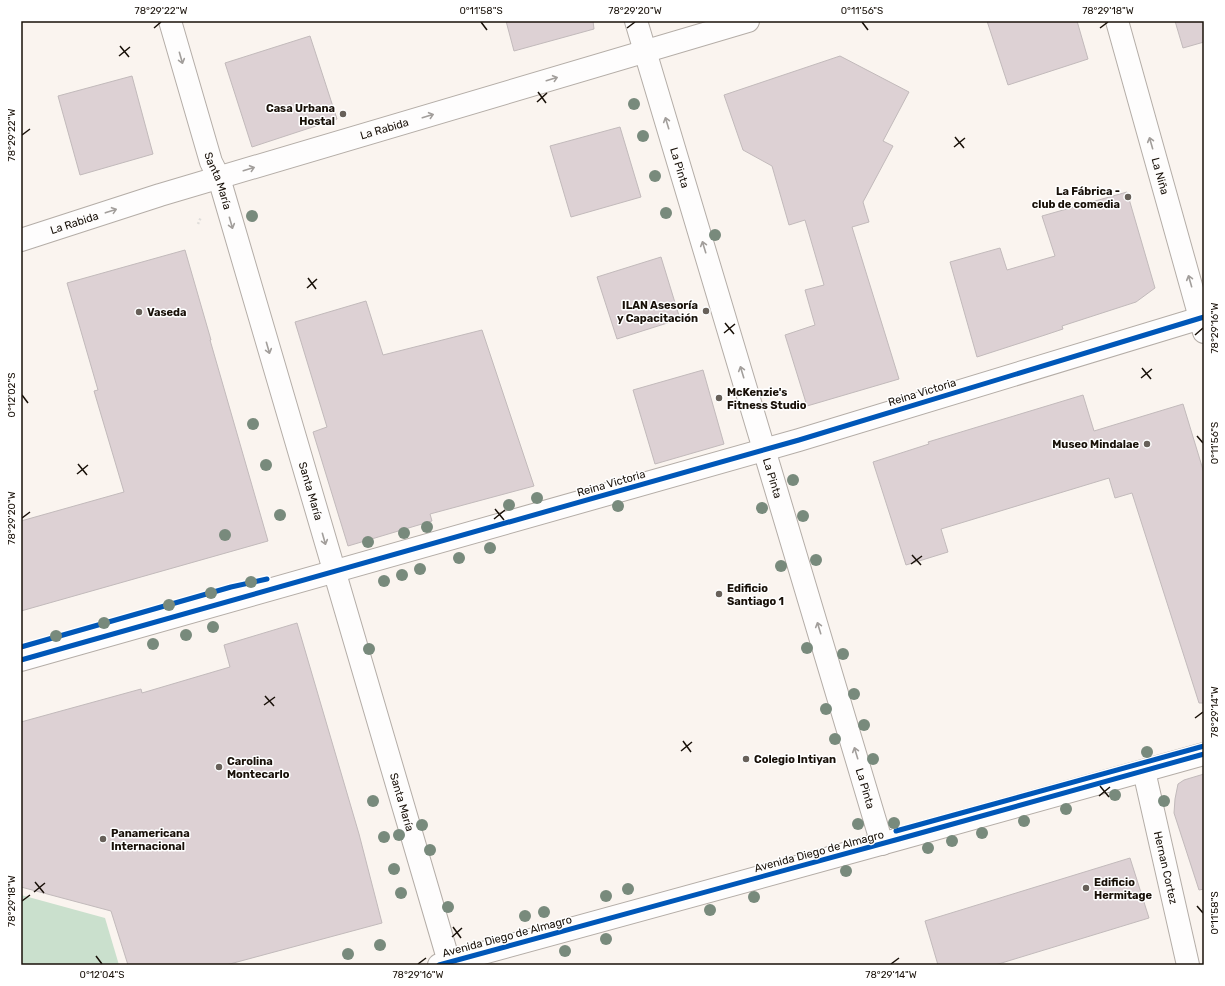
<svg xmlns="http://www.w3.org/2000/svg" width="1225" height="986" font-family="Rubik,sans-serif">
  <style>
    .green { fill: #cae0cd }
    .building { fill: #ddd1d4; stroke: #c2babb }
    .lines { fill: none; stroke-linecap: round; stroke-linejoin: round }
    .minor-casing { stroke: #b4ada7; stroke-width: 24 }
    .path { stroke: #e0dedb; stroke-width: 2.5; stroke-dasharray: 2 2; stroke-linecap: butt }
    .minor { stroke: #fefdfd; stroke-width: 22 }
    .cycleway-casing { stroke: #fff; stroke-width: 8 }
    .cycleway { stroke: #0057b8; stroke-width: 5 }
    .tree { fill: #788a7c }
    .oneway { stroke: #a29e9b }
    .ticks { fill: none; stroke: #181008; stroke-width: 1.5 }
    .poi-dot { fill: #676059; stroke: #fff; stroke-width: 1.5 }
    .labels { text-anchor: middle; stroke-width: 3; stroke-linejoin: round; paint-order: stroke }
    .poi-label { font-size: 11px; font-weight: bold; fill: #181008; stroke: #fff; text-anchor: start }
    .street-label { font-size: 11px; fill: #181008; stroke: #fff }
    .neatline { fill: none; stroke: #181008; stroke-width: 1.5 }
    .ticks-label { font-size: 10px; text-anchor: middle; fill: #181008 }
  </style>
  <rect width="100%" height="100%" fill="#faf4ef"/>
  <polygon class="green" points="21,895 105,918 119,965 23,965 21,953"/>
  <g class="building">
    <polygon points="506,21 593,21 594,29 514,51"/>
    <polygon points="987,21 1077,21 1088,59 1008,85"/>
    <polygon points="1175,21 1204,21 1204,42 1183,48"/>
    <polygon points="310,36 337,119 252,147 225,63"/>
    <polygon points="840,56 909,92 883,141 893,146 863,202 869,222 852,227 899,379 807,406 785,335 815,325 805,290 824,285 805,220 789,225 772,166 743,150 724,95"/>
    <polygon points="132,76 153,154 80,175 58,96"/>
    <polygon points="620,127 641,197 571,217 550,146"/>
    <polygon points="1127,192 1155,288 1136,302 1062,326 1063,329 1045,335 977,357 950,262 1000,248 1007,270 1055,256 1042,216"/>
    <polygon points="185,250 211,340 210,340 268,541 21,611 21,521 124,492 94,391 98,390 67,283"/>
    <polygon points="661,257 680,319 617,339 597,277"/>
    <polygon points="366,301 383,355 482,330 534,486 430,514 432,521 348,546 313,432 327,427 295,322"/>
    <polygon points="703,370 724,444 655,464 633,390"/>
    <polygon points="1083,395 1094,431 1183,404 1204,473 1204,703 1199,703 1132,493 1115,498 1109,478 941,529 948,552 906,565 873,462 929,444 928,442"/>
    <polygon points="297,623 359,834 382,923 226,965 128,965 111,911 21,887 21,722 141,689 142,693 230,667 224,645"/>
    <polygon points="1204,774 1204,889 1199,890 1174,813 1175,799 1178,784 1184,780"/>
    <polygon points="1130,858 1149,918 995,965 938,965 925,921"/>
  </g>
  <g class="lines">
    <defs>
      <g id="minor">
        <path id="s1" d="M 170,21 L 211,162 L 219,178 L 449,962"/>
        <path id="s2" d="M 636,21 L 882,844"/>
        <path id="s3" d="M 1117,21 L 1204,332"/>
        <path id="s4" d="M 21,240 L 160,195 L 748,21"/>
        <polyline points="21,660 799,440 1204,317"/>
        <path id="s5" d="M 1144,771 L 1188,965"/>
        <polyline points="439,965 899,839 1204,754"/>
      </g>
    </defs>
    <use href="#minor" class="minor-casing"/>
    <polyline class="path" points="198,224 201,217"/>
    <use href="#minor" class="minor"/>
    <defs>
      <g id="cycleway">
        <polyline points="21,647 231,587 267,579"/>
        <polyline points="21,660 799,440 1204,317"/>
        <polyline points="896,831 1204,746"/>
        <polyline points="439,965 899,839 1204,754"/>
      </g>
    </defs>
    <use href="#cycleway" class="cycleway-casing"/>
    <use href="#cycleway" class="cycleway"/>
  </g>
  <g class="tree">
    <circle cx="634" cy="104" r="6"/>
    <circle cx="643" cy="136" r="6"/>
    <circle cx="655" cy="176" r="6"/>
    <circle cx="666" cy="213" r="6"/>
    <circle cx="252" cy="216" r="6"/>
    <circle cx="715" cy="235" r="6"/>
    <circle cx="253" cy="424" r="6"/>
    <circle cx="266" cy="465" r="6"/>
    <circle cx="793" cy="480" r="6"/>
    <circle cx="537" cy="498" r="6"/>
    <circle cx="509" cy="505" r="6"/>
    <circle cx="618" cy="506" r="6"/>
    <circle cx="762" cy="508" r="6"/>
    <circle cx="280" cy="515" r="6"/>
    <circle cx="803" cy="516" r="6"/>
    <circle cx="427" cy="527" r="6"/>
    <circle cx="404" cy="533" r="6"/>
    <circle cx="225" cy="535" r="6"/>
    <circle cx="368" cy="542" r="6"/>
    <circle cx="490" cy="548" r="6"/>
    <circle cx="459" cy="558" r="6"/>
    <circle cx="816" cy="560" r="6"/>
    <circle cx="781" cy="566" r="6"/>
    <circle cx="420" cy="569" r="6"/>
    <circle cx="402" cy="575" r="6"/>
    <circle cx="384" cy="581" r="6"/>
    <circle cx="251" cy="582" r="6"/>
    <circle cx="211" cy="593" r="6"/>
    <circle cx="169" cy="605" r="6"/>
    <circle cx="104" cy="623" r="6"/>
    <circle cx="213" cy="627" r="6"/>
    <circle cx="186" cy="635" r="6"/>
    <circle cx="56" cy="636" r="6"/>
    <circle cx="153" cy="644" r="6"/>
    <circle cx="807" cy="648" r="6"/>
    <circle cx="369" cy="649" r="6"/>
    <circle cx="843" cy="654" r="6"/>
    <circle cx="854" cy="694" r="6"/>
    <circle cx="826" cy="709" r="6"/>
    <circle cx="864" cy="725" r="6"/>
    <circle cx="835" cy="739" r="6"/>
    <circle cx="1147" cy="752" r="6"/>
    <circle cx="873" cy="759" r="6"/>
    <circle cx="1115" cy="795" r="6"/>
    <circle cx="373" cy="801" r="6"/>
    <circle cx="1164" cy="801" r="6"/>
    <circle cx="1066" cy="809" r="6"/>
    <circle cx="1024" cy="821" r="6"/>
    <circle cx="894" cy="823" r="6"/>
    <circle cx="858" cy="824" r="6"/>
    <circle cx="422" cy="825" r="6"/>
    <circle cx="982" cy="833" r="6"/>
    <circle cx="399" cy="835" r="6"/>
    <circle cx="384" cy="837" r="6"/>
    <circle cx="952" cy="841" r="6"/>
    <circle cx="928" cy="848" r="6"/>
    <circle cx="430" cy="850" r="6"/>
    <circle cx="394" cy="869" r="6"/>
    <circle cx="846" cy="871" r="6"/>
    <circle cx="628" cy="889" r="6"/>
    <circle cx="401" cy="893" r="6"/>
    <circle cx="606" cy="896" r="6"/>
    <circle cx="754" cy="897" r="6"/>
    <circle cx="448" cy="907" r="6"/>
    <circle cx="710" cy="910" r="6"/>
    <circle cx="544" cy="912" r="6"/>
    <circle cx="525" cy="916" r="6"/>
    <circle cx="606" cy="939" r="6"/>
    <circle cx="380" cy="945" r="6"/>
    <circle cx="565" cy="951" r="6"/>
    <circle cx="348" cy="954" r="6"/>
  </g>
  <defs><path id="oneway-shaft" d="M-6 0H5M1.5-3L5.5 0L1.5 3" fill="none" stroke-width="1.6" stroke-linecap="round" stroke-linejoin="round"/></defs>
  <g class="oneway">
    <use href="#oneway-shaft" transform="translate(181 58) rotate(74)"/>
    <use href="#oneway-shaft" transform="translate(552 79) rotate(-17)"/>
    <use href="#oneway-shaft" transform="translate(428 116) rotate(-17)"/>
    <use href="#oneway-shaft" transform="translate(667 123) rotate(-107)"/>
    <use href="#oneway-shaft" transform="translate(1151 143) rotate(-106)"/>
    <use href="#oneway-shaft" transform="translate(249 169) rotate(-17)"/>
    <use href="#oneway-shaft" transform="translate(111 211) rotate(-18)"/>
    <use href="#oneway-shaft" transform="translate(231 223) rotate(74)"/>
    <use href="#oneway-shaft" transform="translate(704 247) rotate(-107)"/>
    <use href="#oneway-shaft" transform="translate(1190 281) rotate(-106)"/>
    <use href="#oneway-shaft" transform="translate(268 348) rotate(74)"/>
    <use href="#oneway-shaft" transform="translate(742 372) rotate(-107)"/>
    <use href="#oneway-shaft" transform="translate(324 539) rotate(74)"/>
    <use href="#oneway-shaft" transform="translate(819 628) rotate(-107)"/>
    <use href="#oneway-shaft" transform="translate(856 753) rotate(-107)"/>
  </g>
  <path class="ticks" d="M 481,22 L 487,30M 862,22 L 868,30M 154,28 L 161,22M 627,28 L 635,22M 1100,28 L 1108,22M 120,46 L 129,57M 119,56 L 130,47M 538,92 L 546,103M 537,102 L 547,93M 22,135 L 30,129M 955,137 L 964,148M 954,147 L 965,138M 308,278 L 316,289M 307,288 L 317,279M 725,323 L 734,334M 724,333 L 735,324M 1195,335 L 1203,328M 1142,368 L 1151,379M 1141,378 L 1152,369M 22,395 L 28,403M 1197,436 L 1203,443M 78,464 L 87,475M 77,474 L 88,465M 495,509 L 504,520M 22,518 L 30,512M 494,519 L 505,510M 912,555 L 921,565M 911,564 L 922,556M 265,696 L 274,706M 264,705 L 275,697M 1195,718 L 1203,712M 683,741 L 691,752M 681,751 L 692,742M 1100,786 L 1109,797M 1099,796 L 1110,787M 35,882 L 44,893M 34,892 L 45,883M 22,901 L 30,895M 1197,906 L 1203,913M 453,927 L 461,938M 452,937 L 462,928M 96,956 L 102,964M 418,964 L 426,958M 891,964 L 899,958"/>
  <g class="poi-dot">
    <circle cx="343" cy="114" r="4"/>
    <circle cx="1128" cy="197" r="4"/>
    <circle cx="706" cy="311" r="4"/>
    <circle cx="139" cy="312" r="4"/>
    <circle cx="719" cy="398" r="4"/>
    <circle cx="1147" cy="444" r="4"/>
    <circle cx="719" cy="594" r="4"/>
    <circle cx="746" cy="759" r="4"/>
    <circle cx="219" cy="767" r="4"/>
    <circle cx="103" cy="839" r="4"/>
    <circle cx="1086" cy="888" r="4"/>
  </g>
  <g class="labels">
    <g class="poi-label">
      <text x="335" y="112" text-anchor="end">Casa Urbana<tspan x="335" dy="13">Hostal</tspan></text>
      <text x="1120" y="195" text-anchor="end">La Fábrica -<tspan x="1120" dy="13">club de comedia</tspan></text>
      <text x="698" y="309" text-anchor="end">ILAN Asesoría<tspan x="698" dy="13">y Capacitación</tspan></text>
      <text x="147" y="316">Vaseda</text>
      <text x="727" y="396">McKenzie's<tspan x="727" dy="13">Fitness Studio</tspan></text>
      <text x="1139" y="448" text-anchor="end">Museo Mindalae</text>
      <text x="727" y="592">Edificio<tspan x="727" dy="13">Santiago 1</tspan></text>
      <text x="754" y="763">Colegio Intiyan</text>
      <text x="227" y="765">Carolina<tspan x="227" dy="13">Montecarlo</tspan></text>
      <text x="111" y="837">Panamericana<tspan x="111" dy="13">Internacional</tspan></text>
      <text x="1094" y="886">Edificio<tspan x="1094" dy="13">Hermitage</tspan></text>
    </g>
    <g class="street-label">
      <text dy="4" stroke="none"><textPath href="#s4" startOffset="380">La Rabida</textPath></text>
      <text dy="4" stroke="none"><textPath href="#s2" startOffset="153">La Pinta</textPath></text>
      <text dy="4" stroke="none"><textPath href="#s3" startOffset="161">La Niña</textPath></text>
      <text dy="4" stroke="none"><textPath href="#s1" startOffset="167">Santa María</textPath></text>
      <text dy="4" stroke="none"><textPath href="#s4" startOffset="56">La Rabida</textPath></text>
      <text transform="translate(922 392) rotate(-17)" y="4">Reina Victoria</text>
      <text dy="4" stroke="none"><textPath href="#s2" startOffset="477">La Pinta</textPath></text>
      <text transform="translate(611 483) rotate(-16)" y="4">Reina Victoria</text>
      <text dy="4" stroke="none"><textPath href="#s1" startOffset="491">Santa María</textPath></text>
      <text dy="4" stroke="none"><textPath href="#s2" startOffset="801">La Pinta</textPath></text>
      <text dy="4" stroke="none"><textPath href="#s1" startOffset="815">Santa María</textPath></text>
      <text transform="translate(819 851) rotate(-15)" y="4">Avenida Diego de Almagro</text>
      <text dy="4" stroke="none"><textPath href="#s5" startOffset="99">Hernan Cortez</textPath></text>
      <text transform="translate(507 936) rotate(-15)" y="4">Avenida Diego de Almagro</text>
    </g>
  </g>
  <rect width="1225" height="986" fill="none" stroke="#ffffff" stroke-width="44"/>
  <rect x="22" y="22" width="1181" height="942" class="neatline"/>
  <g class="ticks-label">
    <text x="161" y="14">78°29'22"W</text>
    <text x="481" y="14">0°11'58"S</text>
    <text x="635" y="14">78°29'20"W</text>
    <text x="862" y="14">0°11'56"S</text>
    <text x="1108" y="14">78°29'18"W</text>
    <text transform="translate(11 135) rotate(-90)" y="4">78°29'22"W</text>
    <text transform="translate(1214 328) rotate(-90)" y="4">78°29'16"W</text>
    <text transform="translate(11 395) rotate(-90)" y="4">0°12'02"S</text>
    <text transform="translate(1214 443) rotate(-90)" y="4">0°11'56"S</text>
    <text transform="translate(11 518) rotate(-90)" y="4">78°29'20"W</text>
    <text transform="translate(1214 712) rotate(-90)" y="4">78°29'14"W</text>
    <text transform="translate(11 901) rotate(-90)" y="4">78°29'18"W</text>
    <text transform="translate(1214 913) rotate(-90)" y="4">0°11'58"S</text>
    <text x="102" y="978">0°12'04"S</text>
    <text x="418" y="978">78°29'16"W</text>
    <text x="891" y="978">78°29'14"W</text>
  </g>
</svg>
